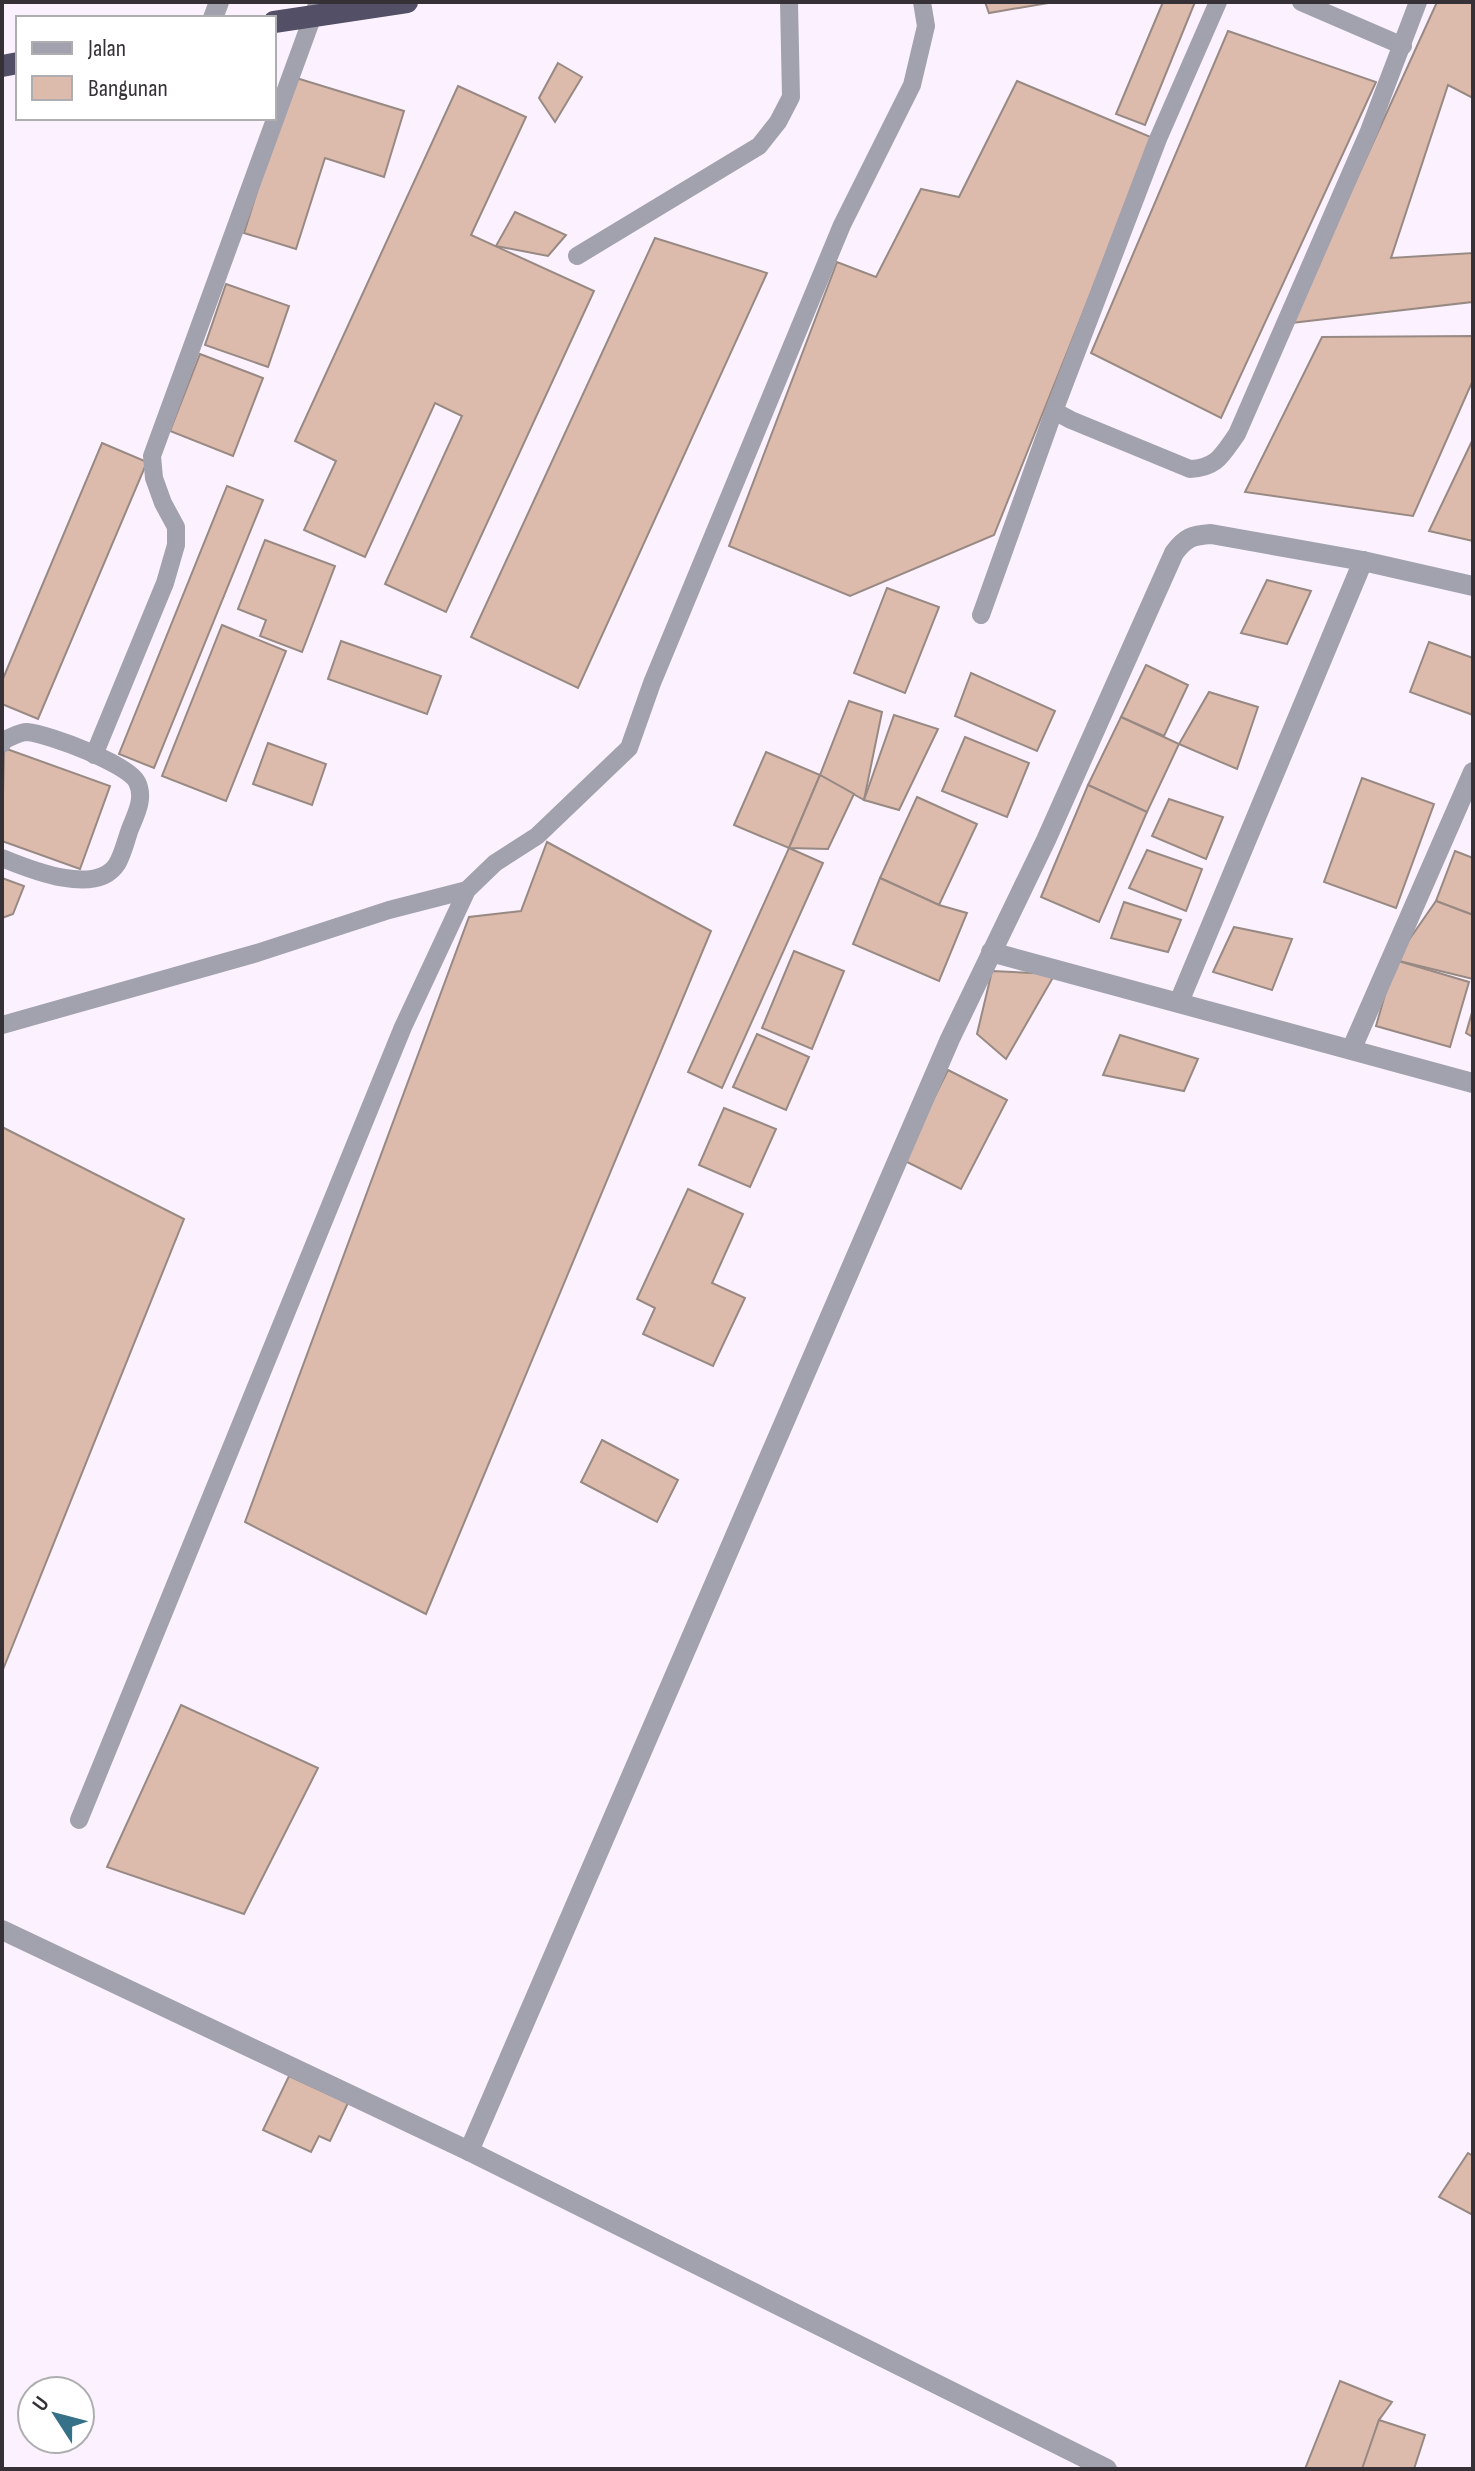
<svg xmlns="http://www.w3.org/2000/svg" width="1475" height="2471" font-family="'Sofia Sans Condensed',sans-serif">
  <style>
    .building { fill: #dcbbad; stroke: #988983; stroke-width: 2 }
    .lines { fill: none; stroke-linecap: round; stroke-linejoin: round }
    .service { stroke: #a2a1ae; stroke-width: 18 }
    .minor { stroke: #a2a1ae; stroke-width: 20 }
    .trunk { stroke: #524f67; stroke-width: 22 }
  </style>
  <rect width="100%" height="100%" fill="#fcf2ff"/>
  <g class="building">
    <polygon points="985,2 1054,2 989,13"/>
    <polygon points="1163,2 1195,2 1145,125 1116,114"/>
    <polygon points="1437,2 1473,2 1473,98 1448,85 1391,258 1473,253 1472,302 1291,323"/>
    <polygon points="1228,31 1376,82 1221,418 1091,353"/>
    <polygon points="558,63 582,77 555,122 539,98"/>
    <polygon points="293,77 404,111 384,177 325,158 296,249 244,233"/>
    <polygon points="1017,81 1153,138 994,535 850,596 729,546 837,262 876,277 921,189 959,197"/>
    <polygon points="458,86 526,117 471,235 594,291 446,612 385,584 462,416 435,403 365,557 304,530 336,461 295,441"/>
    <polygon points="515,212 566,235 548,256 496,246"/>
    <polygon points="655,238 767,273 578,688 471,637"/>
    <polygon points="226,284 289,306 268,367 205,345"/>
    <polygon points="1473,336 1473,380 1413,516 1245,492 1322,337"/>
    <polygon points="200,354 263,378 233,456 170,431"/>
    <polygon points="1473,439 1473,541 1429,531"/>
    <polygon points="102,443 147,462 38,719 2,704 2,681"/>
    <polygon points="227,486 263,500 154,768 119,754"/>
    <polygon points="265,540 335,566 302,652 260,636 266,620 238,609"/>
    <polygon points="1267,580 1311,591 1287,644 1241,633"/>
    <polygon points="887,588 939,607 905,693 854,673"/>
    <polygon points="222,625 286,651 226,801 162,776"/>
    <polygon points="341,641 441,676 427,714 328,679"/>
    <polygon points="1429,642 1473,658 1473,715 1410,692"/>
    <polygon points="1146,665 1188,685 1164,736 1121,717"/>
    <polygon points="971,673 1055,711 1037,751 955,716"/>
    <polygon points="1209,692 1258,707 1237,769 1179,744"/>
    <polygon points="849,701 882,712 864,800 820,775"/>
    <polygon points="894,715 938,729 899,810 864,800"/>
    <polygon points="1121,717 1179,744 1147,812 1088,785"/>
    <polygon points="965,737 1029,763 1007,817 942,791"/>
    <polygon points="268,743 326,764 312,805 253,784"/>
    <polygon points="4,748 110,786 80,869 2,841"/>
    <polygon points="766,752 820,775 789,848 734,825"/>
    <polygon points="820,775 854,794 828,849 789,848"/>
    <polygon points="1362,778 1434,804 1396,908 1324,882"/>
    <polygon points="1088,785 1147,812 1099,922 1041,897"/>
    <polygon points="917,797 977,824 939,905 880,878"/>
    <polygon points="1169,799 1223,817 1206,859 1152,836"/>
    <polygon points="547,842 711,931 426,1614 245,1522 469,917 521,911"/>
    <polygon points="789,848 823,863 722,1088 688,1072"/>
    <polygon points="1147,850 1202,869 1186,911 1129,888"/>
    <polygon points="1455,851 1473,858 1473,915 1436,901"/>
    <polygon points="2,878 24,886 13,914 2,918"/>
    <polygon points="880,878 939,905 967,913 939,981 853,944"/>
    <polygon points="1436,901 1473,915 1473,979 1395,960"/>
    <polygon points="1124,902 1181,920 1168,952 1111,938"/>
    <polygon points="1234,927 1292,939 1272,990 1213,972"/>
    <polygon points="794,951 844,971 812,1049 762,1028"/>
    <polygon points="1395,960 1469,982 1450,1047 1376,1026"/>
    <polygon points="992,971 1055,974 1006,1059 977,1034"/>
    <polygon points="1473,1009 1473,1037 1466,1033"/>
    <polygon points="757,1034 809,1057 786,1110 733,1087"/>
    <polygon points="1120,1035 1198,1059 1184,1091 1103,1075"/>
    <polygon points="948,1070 1007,1100 961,1189 903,1160"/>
    <polygon points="724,1108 776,1129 750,1187 699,1165"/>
    <polygon points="2,1127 184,1219 2,1672"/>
    <polygon points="688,1189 743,1214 712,1283 745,1298 713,1366 643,1334 655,1308 637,1299"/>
    <polygon points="602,1440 678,1480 657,1522 581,1482"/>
    <polygon points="181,1705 318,1768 244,1914 107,1867"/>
    <polygon points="289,2076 348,2103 330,2141 319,2136 311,2152 263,2130"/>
    <polygon points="1468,2153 1473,2156 1473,2215 1439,2197"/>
    <polygon points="1340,2381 1392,2402 1379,2420 1363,2469 1305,2469"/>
    <polygon points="1379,2420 1425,2435 1414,2469 1362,2469"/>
  </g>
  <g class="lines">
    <g class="service">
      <path d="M 1218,2 L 1158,139 L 1054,411 L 1071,420 L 1190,469 C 1217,468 1222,455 1237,434 L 1369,131 L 1418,2"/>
      <polyline points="1301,2 1403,46"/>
      <polyline points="577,256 759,146 778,122 791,97 789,2"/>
      <polyline points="981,615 1054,411"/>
      <path d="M 2,744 L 4,740 C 12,737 19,732 27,732 C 49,734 128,764 137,782 C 145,798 136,814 130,829 C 126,840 123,854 117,864 C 96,897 29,869 2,858"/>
      <polyline points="94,755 165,583 176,545 176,527 163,503 154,478 152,456 318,2"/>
      <polyline points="2,1025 257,953 389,910 467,890"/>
      <polyline points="79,1820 403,1027 467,890 495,863 537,836 629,748 652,683 842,225 912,85 926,26 922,2"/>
    </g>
    <g class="minor">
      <polyline points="213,18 219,2"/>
      <polyline points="991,952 1473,1083"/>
      <polyline points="1179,1002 1363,561"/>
      <polyline points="1352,1048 1473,772"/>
      <polyline points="2,1930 469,2151 1107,2469"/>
      <path d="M 469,2151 L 950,1039 L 1046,840 L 1174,553 C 1185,538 1192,535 1211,534 L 1363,561 L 1473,586"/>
    </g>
    <g class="trunk">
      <polyline points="274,22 407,2"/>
      <polyline points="2,66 18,63"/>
    </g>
  </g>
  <rect width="1475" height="2471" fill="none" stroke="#353136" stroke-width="8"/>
  <rect x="16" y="16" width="260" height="104" fill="#ffffff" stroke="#aeadaf" stroke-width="2"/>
  <rect x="32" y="42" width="40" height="12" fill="#a2a1ae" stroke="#aeadaf" stroke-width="2"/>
  <text x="88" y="56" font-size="24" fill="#353136">Jalan</text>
  <rect x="32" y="76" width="40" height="24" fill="#dcbbad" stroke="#aeadaf" stroke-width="2"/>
  <text x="88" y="96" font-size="24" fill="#353136">Bangunan</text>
  <g transform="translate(56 2415) rotate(306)"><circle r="38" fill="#ffffff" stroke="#aeadaf" stroke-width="2"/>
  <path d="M0-6L14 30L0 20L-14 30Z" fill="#357189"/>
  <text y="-12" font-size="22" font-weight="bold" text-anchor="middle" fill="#353136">U</text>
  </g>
</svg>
